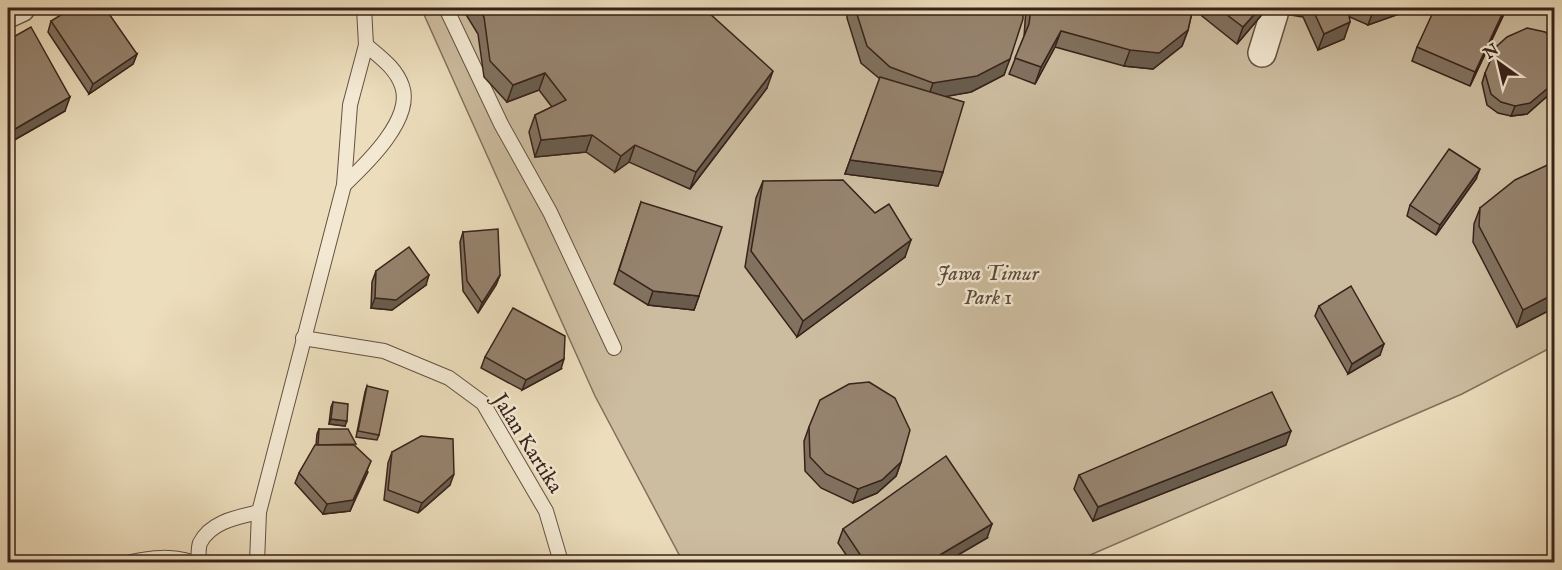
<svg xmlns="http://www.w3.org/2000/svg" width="1562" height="570" font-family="'IM FELL English',serif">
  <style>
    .green { fill: #cdbda0; stroke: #82705d; stroke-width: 1.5 }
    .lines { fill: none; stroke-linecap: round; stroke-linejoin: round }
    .lane-casing { stroke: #655142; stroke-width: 16 }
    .street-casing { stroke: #655142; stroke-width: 30 }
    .lane { stroke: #f3e9d3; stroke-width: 14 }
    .street { stroke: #f3e9d3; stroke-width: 27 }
    .wall { fill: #81715f; stroke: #38221a; stroke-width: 1.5 }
    .shaded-wall { fill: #695c4d; stroke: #38221a; stroke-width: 1.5 }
    .building { fill: #96836e; stroke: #38221a; stroke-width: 1.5 }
    .labels { text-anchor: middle; stroke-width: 5; stroke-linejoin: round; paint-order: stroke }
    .park-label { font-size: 21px; font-style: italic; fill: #5d493c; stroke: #f3e9d3 }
    .street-label { font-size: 21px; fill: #38221a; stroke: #f3e9d3 }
  </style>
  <rect width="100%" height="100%" fill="#ecddbc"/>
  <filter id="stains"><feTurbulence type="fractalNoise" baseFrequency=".00333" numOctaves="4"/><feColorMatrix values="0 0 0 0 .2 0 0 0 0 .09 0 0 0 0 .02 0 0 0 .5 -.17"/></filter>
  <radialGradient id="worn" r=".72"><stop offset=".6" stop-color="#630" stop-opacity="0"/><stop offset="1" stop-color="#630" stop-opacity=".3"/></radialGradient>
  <polygon class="green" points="421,8 1554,8 1554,346 1462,394 1074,562 683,562 595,396"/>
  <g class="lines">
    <defs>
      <g id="lane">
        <polyline points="446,8 501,124 550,212 614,348"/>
        <path d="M 344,185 C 365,165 414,119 402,86 C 396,68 380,57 366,45"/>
        <polyline points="303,338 384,351 449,378 483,403 546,511 561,562"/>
        <path d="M 131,562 C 153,557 170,556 192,562"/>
        <path d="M 198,562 C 199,557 198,548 200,543 C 211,521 239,517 259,512"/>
        <polyline points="257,562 259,512 344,185 350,105 366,45 364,8"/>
      </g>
      <g id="street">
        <polyline points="8,14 21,8"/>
        <polyline points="1262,53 1274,14"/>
      </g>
    </defs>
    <use href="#lane" class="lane-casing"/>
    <use href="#street" class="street-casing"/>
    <use href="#lane" class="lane"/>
    <use href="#street" class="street"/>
  </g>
  <g class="wall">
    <polygon points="462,8 712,8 709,13 767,88 690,189 629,162 615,172 586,152 535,157 529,132 535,115 552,107 539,90 507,102 484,77 478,34"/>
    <polygon points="847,8 1023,8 1004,75 971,92 946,96 943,172 938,186 845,174 880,79 861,63 847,18"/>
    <polygon points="1026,8 1193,8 1188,30 1182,46 1153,69 1124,66 1055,47 1035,84 1009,74 1024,37"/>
    <polygon points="1198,8 1404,8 1402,13 1368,25 1350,17 1344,39 1318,50 1303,17 1265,11 1237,44 1202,16"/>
    <polygon points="1507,8 1470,86 1412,61 1417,47"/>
    <polygon points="51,21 137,54 133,64 89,94 48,32"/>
    <polygon points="8,40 65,111 9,143 8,139"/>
    <polygon points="1485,73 1553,91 1527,114 1511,116 1498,113 1487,105 1482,83"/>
    <polygon points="1476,179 1436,235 1407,216 1410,205"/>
    <polygon points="763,181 905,257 797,337 745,267 756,198"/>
    <polygon points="641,202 699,296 694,310 648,305 614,284"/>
    <polygon points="1480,208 1554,308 1517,327 1473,242 1474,224"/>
    <polygon points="463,232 500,275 496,285 478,313 463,291 460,242"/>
    <polygon points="376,271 426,285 392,310 371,308 372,282"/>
    <polygon points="1319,306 1380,355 1348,374 1315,316"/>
    <polygon points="485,357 561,369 522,390 481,368"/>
    <polygon points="367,386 379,435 377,440 356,437 365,392"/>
    <polygon points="333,402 345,426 329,424 331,407"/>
    <polygon points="809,427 901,462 896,476 877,493 853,503 821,488 805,471 804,441"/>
    <polygon points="319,429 355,446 368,472 350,511 323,514 295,483 299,473 316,445 317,434"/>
    <polygon points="1286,445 1093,521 1074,489 1079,475"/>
    <polygon points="392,452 450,485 418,513 384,500 388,463"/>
    <polygon points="843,529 987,538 946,562 851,562 838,543"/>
  </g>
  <g class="shaded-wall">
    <polygon points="1260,8 1266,8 1265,11 1237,44 1243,27"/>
    <polygon points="1377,8 1404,8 1402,13 1368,25 1374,9"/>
    <polygon points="1505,8 1507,8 1506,9 1470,86 1475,72"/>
    <polygon points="1350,22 1344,39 1318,50 1324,34"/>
    <polygon points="1188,30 1182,46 1153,69 1124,66 1130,50"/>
    <polygon points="1061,31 1055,47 1035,84 1041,67"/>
    <polygon points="137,54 133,64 89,94 93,84"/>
    <polygon points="1010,59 1004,75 971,92 927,100 933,83"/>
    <polygon points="773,71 767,88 690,189 696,172"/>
    <polygon points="545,73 539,90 507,102 513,85"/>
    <polygon points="1554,83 1553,91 1527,114 1511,116 1515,106"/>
    <polygon points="70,97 65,111 9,143 15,129"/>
    <polygon points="592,135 586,152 535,157 541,140"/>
    <polygon points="635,145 629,162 615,172 621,156"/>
    <polygon points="850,160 943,172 938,186 845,174"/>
    <polygon points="1480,169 1476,179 1436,235 1440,225"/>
    <polygon points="911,240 905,257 797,337 803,321"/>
    <polygon points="429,275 426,285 392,310 371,308 375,298"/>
    <polygon points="500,275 496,285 478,313 482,303"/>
    <polygon points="653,291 699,296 694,310 648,305"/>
    <polygon points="1554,294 1554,308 1517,327 1523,310"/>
    <polygon points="1384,344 1380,355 1348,374 1352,364"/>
    <polygon points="564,359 561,369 522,390 526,380"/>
    <polygon points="331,419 347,421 345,426 329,424"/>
    <polygon points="1291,431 1286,445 1093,521 1098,507"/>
    <polygon points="371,461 350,511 323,514 327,504"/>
    <polygon points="901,462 896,476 877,493 853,503 858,489"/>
    <polygon points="454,474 450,485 418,513 422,503"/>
    <polygon points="992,524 987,538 946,562 928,562"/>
  </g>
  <g class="building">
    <polygon points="72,8 105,8 137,54 93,84 51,21"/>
    <polygon points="478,8 710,8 708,12 773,71 696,172 635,145 621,156 592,135 541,140 535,115 566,100 545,73 513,85 490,61 484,17"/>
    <polygon points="855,8 1023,8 1023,19 1010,59 977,76 933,83 890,67 867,46"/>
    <polygon points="1031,8 1193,8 1188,30 1159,53 1130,50 1061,31 1041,67 1015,58 1029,24"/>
    <polygon points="1218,8 1260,8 1243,27"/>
    <polygon points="1312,8 1348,8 1350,22 1324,34"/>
    <polygon points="1435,8 1505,8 1475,72 1417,47"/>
    <polygon points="31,27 70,97 15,129 8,116 8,40"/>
    <polygon points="1527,28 1545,32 1554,40 1554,83 1530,103 1515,106 1501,102 1491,94 1485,73 1497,46 1507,37"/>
    <polygon points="880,77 964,102 943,172 850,160"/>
    <polygon points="1449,149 1480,169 1440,225 1410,205"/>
    <polygon points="1554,162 1554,294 1523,310 1479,226 1480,208 1515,180"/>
    <polygon points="843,180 875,213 889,204 911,240 803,321 751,251 763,181"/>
    <polygon points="641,202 722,227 699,296 653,291 619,270"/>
    <polygon points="498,229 500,275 482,303 467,281 463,232"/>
    <polygon points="409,247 429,275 396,300 375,298 376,271"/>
    <polygon points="1351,286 1384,344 1352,364 1319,306"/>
    <polygon points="513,308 565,336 564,359 526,380 485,357"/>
    <polygon points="869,382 895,398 910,430 901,462 882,480 858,489 826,474 810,457 809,427 820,400 849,384"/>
    <polygon points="367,386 388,391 379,435 358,431"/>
    <polygon points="1272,392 1291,431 1098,507 1079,475"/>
    <polygon points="333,402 348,404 347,421 331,419"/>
    <polygon points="319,429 348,429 356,444 318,445"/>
    <polygon points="421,436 453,439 454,474 422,503 388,490 392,452"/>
    <polygon points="315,445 354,445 371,461 353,500 327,504 299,473"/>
    <polygon points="946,456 992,524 928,562 865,562 843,529"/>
  </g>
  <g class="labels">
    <g class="park-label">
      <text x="988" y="280">Jawa Timur<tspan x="988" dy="24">Park 1</tspan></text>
    </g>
    <g class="street-label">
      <text transform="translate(528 443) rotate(58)" y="7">Jalan Kartika</text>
    </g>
  </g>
  <rect width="1562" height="570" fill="none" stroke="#ecddbc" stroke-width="30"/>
  <rect x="9" y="9" width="1544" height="552" fill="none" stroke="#38221a" stroke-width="3"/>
  <rect x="15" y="15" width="1532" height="540" fill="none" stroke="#38221a" stroke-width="1.5"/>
  <g transform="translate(1499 63) rotate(326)" stroke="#f3e9d3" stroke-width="4.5" paint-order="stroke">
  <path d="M0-4.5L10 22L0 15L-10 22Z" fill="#38221a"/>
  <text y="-9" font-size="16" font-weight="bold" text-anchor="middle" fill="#38221a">N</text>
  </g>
  <rect width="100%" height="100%" filter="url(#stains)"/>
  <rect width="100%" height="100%" fill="url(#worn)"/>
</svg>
